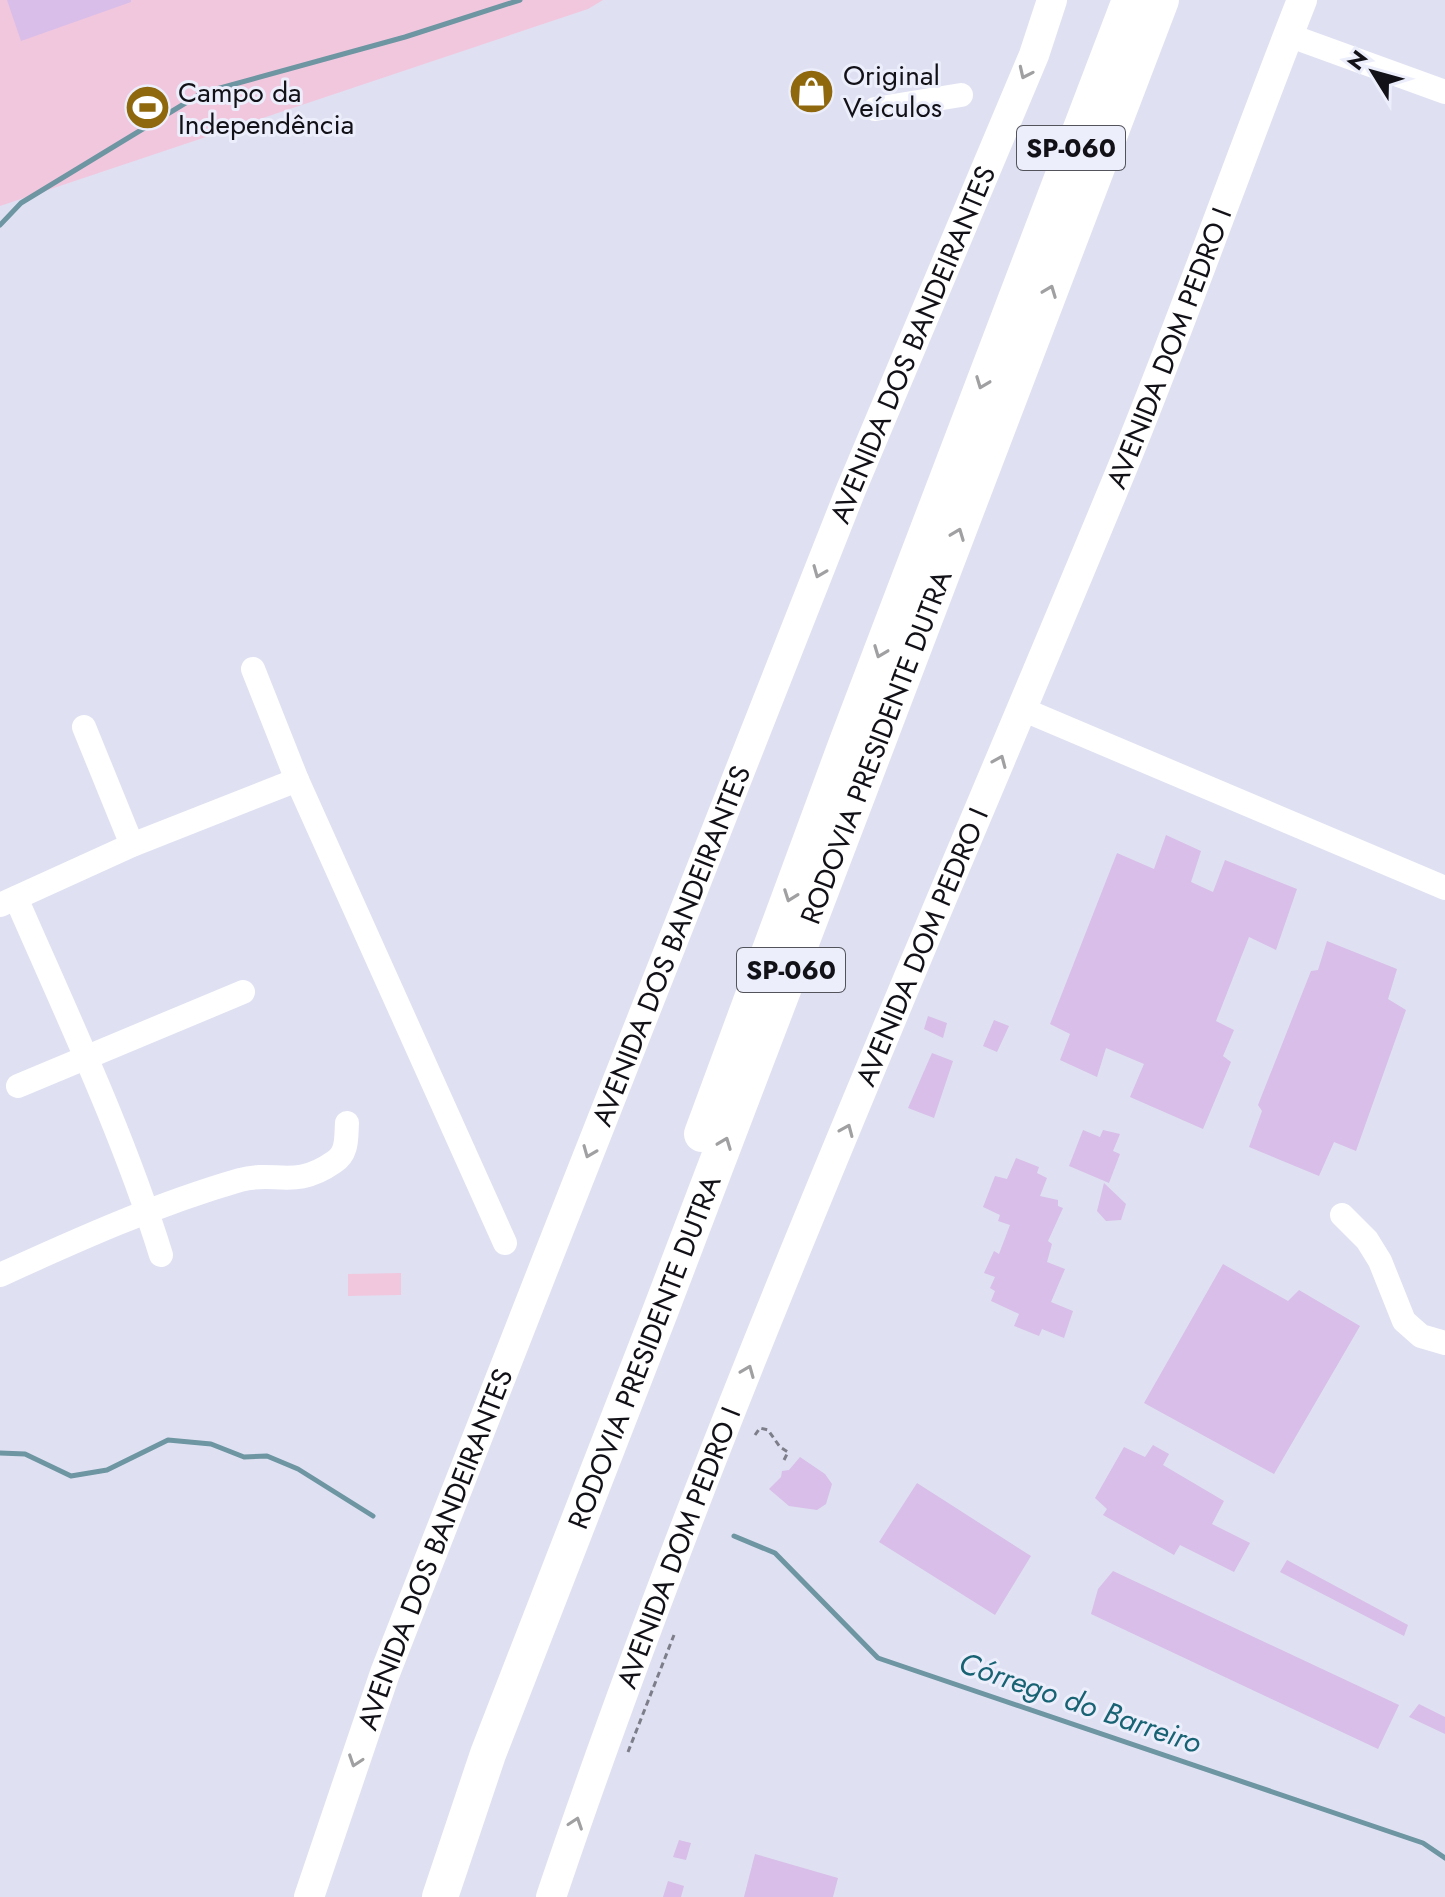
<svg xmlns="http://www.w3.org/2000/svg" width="1445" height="1897" font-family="Jost,sans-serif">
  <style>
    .pitch { fill: #f1c7de }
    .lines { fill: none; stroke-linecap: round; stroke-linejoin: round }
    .stream { stroke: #6d95a2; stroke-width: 5 }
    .building { fill: #d8bee8 }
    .path { stroke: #7d7e8a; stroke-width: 3; stroke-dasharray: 6 4; stroke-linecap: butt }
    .minor { stroke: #fff; stroke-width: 24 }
    .major { stroke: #fff; stroke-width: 30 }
    .highway { stroke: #fff; stroke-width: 36 }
    .oneway { stroke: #a0a0a2 }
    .labels { text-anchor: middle; stroke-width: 6; stroke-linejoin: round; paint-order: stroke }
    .shield { fill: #edeefc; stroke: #53535c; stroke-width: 2 }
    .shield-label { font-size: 26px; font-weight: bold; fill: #111117 }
    .poi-label { font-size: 28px; fill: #111117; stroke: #edeefc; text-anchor: start }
    .street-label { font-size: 28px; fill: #111117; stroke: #edeefc }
    .water-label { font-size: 30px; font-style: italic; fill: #176273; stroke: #edeefc }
  </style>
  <rect width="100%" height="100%" fill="#dfe1f2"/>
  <g class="pitch">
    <polygon points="0,0 603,0 588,9 0,206"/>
    <polygon points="401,1273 401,1295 348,1296 348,1274"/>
  </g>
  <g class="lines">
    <g class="stream">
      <polyline points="0,225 21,203 202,93 405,37 520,0"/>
      <polyline points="0,1453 25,1454 71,1476 107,1470 168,1440 211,1444 244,1457 267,1456 298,1469 373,1516"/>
      <polyline points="734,1536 775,1553 878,1658 1423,1843 1445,1858"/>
    </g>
  </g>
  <g class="building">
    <polygon points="7,0 131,0 131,2 21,41"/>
    <polygon points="1166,835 1201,851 1191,882 1213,892 1225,860 1297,889 1276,950 1249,937 1216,1021 1234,1030 1223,1056 1231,1062 1203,1129 1130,1097 1144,1064 1106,1048 1097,1077 1060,1060 1070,1034 1050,1024 1117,853 1154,869"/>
    <polygon points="1327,941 1397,969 1388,999 1406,1010 1356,1151 1334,1142 1319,1176 1249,1147 1262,1111 1258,1105 1311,971 1318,970"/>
    <polygon points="928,1016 947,1023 943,1038 924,1029"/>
    <polygon points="994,1020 1009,1026 997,1052 983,1046"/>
    <polygon points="932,1053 953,1061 934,1118 908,1108"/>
    <polygon points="1083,1130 1100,1137 1103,1130 1120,1134 1113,1151 1120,1154 1109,1183 1069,1166"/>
    <polygon points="1016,1158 1039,1167 1037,1173 1047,1178 1040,1196 1058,1200 1058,1206 1063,1208 1048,1241 1052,1244 1047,1262 1065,1269 1051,1302 1073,1311 1064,1338 1042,1329 1039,1336 1014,1326 1019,1314 991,1301 995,1291 990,1288 995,1277 984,1273 994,1251 999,1254 1010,1225 998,1221 1000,1215 983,1207 995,1176 1007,1179"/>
    <polygon points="1104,1183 1126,1204 1121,1220 1106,1221 1097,1211"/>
    <polygon points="1223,1264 1288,1301 1299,1290 1360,1326 1274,1474 1144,1403"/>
    <polygon points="1153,1445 1169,1454 1163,1465 1224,1501 1212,1524 1250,1543 1234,1572 1180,1545 1174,1555 1103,1515 1107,1509 1095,1498 1124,1447 1145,1457"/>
    <polygon points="800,1457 825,1474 832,1484 826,1504 817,1510 789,1506 769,1489 781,1477 782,1471 789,1470"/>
    <polygon points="917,1483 1031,1556 995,1615 879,1542"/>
    <polygon points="1287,1560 1408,1625 1404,1636 1280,1572"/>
    <polygon points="1113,1571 1399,1705 1378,1749 1091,1614 1098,1589"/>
    <polygon points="1419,1704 1445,1717 1445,1734 1409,1717"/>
    <polygon points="679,1840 691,1843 686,1860 673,1857"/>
    <polygon points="755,1854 838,1878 833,1897 744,1897"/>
    <polygon points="668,1881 684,1886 681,1897 663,1897"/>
  </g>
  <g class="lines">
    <g class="path">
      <polyline points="755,1435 760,1428 768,1430 780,1447 788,1452 783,1462"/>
      <polyline points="628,1752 674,1635"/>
    </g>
    <g class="minor">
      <polyline points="1288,35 1445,92"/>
      <polyline points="875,109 961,95"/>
      <polyline points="253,669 297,780 505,1243"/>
      <polyline points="1022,709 1445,888"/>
      <polyline points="84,727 132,845"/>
      <path d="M 16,898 C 67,1015 123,1133 161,1255"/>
      <polyline points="0,905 132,845 297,780"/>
      <polyline points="18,1086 243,992"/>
      <polyline points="1342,1215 1367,1240 1380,1261 1404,1321 1421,1336 1445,1343"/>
      <path d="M 0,1275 C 79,1239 157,1204 240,1180 C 276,1170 294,1190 334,1162 C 348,1153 346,1138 347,1123"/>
    </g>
    <g class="major">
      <path id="s1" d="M 309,1897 L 385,1673 L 550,1252 L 850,492 L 1034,55 L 1052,0"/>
      <path id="s2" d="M 551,1897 C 713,1418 921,955 1114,488 C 1181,327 1238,162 1302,0"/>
    </g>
    <g class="highway">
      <polyline points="702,1134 847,742 1130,0"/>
      <path id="s3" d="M 440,1897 L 488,1754 L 660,1312 L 1161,0"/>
    </g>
  </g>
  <defs><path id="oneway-chevron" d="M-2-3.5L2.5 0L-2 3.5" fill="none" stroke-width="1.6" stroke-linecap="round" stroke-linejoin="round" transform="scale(2)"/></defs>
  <g class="oneway">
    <use href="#oneway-chevron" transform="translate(1025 73) rotate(115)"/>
    <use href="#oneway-chevron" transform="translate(1050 291) rotate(-69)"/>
    <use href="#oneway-chevron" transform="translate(982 383) rotate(111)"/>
    <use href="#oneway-chevron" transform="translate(958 534) rotate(-69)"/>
    <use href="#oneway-chevron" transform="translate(819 572) rotate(112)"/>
    <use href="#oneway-chevron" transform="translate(880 652) rotate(111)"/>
    <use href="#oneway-chevron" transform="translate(1000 761) rotate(-67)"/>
    <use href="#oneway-chevron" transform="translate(790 896) rotate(110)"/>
    <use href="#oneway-chevron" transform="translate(847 1130) rotate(-67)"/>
    <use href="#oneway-chevron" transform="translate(725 1143) rotate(-69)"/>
    <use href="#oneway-chevron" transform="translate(589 1152) rotate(112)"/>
    <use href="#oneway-chevron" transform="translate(748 1371) rotate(-68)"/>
    <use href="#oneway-chevron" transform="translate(355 1761) rotate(109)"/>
    <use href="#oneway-chevron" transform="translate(576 1823) rotate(-71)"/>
  </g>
  <defs>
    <symbol id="shop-disc" viewBox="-11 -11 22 22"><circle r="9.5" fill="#8f670d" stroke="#edeefc"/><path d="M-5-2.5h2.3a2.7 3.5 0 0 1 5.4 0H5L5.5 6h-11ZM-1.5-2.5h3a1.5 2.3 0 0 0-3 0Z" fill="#fff"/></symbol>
    <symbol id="stadium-disc" viewBox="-11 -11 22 22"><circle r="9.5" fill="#8f670d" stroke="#edeefc"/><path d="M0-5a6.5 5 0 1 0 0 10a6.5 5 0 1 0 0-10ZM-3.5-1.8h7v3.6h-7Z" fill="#fff"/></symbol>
  </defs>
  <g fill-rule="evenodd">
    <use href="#shop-disc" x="786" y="66" width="51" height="51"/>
    <use href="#stadium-disc" x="122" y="82" width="51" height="51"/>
  </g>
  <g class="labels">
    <g class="shield">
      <rect x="1017" y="126" width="108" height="44" rx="6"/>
      <rect x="737" y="948" width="108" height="44" rx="6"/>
    </g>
    <g class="shield-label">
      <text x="1071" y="157">SP-060</text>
      <text x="791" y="979">SP-060</text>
    </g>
    <g class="poi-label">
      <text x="843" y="85">Original<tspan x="843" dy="32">Veículos</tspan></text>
      <text x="178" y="102">Campo da<tspan x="178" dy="32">Independência</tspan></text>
    </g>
    <g class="street-label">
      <text dy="10" stroke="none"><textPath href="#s1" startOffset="1666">AVENIDA DOS BANDEIRANTES</textPath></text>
      <text dy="10" stroke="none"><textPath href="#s2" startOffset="1668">AVENIDA DOM PEDRO I</textPath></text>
      <text dy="10" stroke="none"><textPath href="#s3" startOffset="1230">RODOVIA PRESIDENTE DUTRA</textPath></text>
      <text dy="10" stroke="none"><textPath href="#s1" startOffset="1018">AVENIDA DOS BANDEIRANTES</textPath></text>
      <text dy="10" stroke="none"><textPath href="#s2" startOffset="1020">AVENIDA DOM PEDRO I</textPath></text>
      <text dy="10" stroke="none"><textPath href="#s3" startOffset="582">RODOVIA PRESIDENTE DUTRA</textPath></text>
      <text dy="10" stroke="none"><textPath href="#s1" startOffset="370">AVENIDA DOS BANDEIRANTES</textPath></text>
      <text dy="10" stroke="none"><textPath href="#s2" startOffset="372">AVENIDA DOM PEDRO I</textPath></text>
    </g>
    <g class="water-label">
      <text transform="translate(1080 1703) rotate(19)" y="10">Córrego do Barreiro</text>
    </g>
  </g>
  <g transform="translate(1373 72) rotate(307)" stroke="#edeefc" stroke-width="6" paint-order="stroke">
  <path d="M0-6L14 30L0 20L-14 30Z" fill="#111117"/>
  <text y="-12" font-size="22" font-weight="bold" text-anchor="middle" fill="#111117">N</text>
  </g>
</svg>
